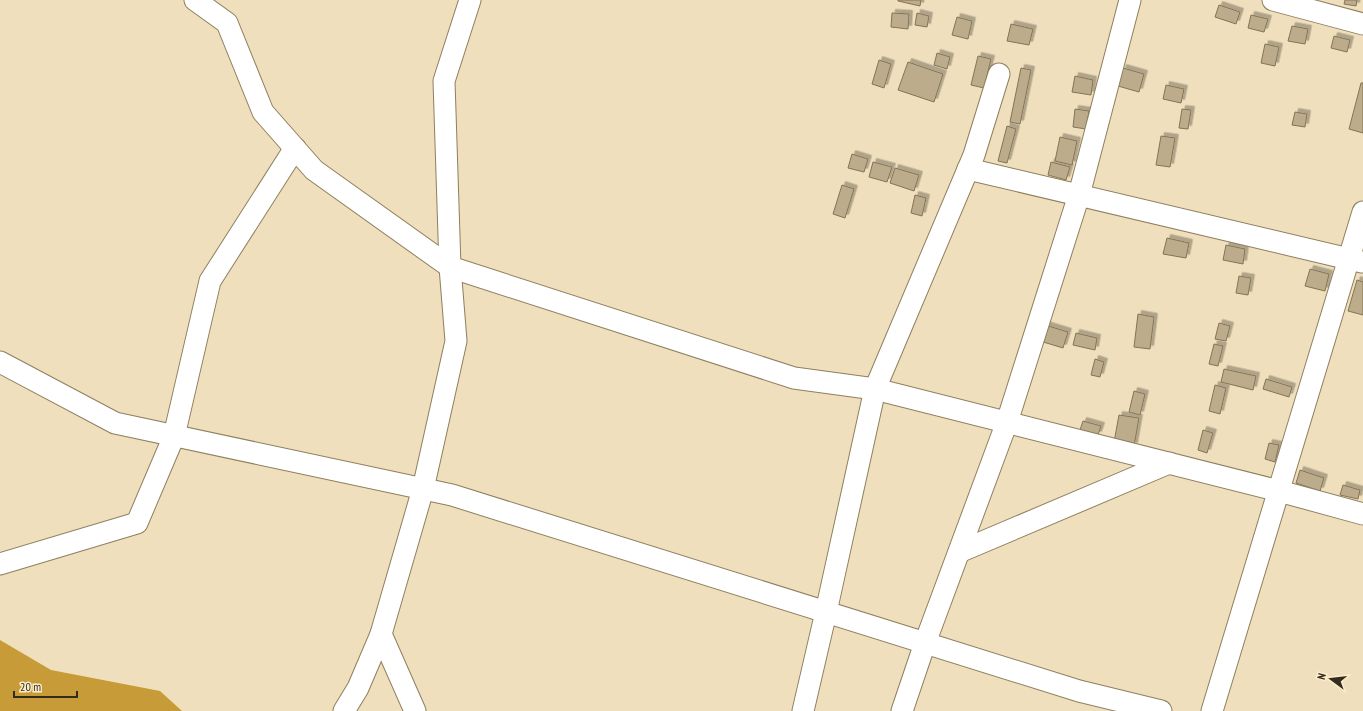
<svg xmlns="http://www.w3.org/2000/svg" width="1363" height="711" font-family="'PT Sans Narrow',sans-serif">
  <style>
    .water { fill: #c79c38 }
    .building { fill: #bcac8b; stroke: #837455; filter: url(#shadow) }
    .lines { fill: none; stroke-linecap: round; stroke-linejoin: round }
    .minor-casing { stroke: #8e7f5f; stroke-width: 23 }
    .minor { stroke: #fff; stroke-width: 21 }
  </style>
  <defs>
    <filter id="shadow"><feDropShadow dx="3.5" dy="-3.5" stdDeviation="0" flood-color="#0004"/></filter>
  </defs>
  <rect width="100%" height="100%" fill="#efdfbc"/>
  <polygon class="water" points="0,640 51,670 160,691 182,711 0,711"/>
  <g class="building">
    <polygon points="898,0 921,0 920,6 898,1"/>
    <polygon points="1345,0 1357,0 1356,6 1344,4"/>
    <polygon points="1219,5 1240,12 1236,24 1215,17"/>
    <polygon points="892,13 909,14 908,29 891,27"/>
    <polygon points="917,13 929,16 927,27 915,25"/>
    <polygon points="1251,15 1268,19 1264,32 1248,28"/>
    <polygon points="957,17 972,21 968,39 952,35"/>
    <polygon points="1011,24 1033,29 1029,45 1007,41"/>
    <polygon points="1292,26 1308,29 1305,44 1288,41"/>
    <polygon points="1334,36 1350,40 1347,52 1331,48"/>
    <polygon points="1265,44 1279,47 1275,66 1261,63"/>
    <polygon points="937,53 950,57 947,69 934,65"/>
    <polygon points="978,56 991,59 984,88 971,85"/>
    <polygon points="879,60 891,64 884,88 872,84"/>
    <polygon points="908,62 943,74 934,102 898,90"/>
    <polygon points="1021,68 1031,70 1020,124 1010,122"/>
    <polygon points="1123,68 1144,74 1139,92 1118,86"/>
    <polygon points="1075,76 1093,80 1091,95 1072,92"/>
    <polygon points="1361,83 1363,83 1363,133 1349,129"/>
    <polygon points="1166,85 1184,89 1181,103 1163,99"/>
    <polygon points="1075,109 1089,111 1086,129 1073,127"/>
    <polygon points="1182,109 1191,110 1188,129 1179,128"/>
    <polygon points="1295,112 1307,114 1305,127 1292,125"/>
    <polygon points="1007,126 1016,129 1007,163 998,161"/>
    <polygon points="1161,136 1175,138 1170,167 1156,165"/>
    <polygon points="1060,137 1077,141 1072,165 1055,161"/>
    <polygon points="852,154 868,159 864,172 848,168"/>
    <polygon points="873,162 892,167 887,182 869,177"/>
    <polygon points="1051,162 1070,167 1066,180 1048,175"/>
    <polygon points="895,168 919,175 914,191 890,183"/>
    <polygon points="842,185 854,189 845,218 833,214"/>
    <polygon points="915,195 926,198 922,216 911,213"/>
    <polygon points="1167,238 1189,243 1186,258 1163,254"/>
    <polygon points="1226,245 1245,249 1243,264 1223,260"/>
    <polygon points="1310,269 1329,274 1325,291 1305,286"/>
    <polygon points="1239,276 1251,278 1248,295 1236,293"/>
    <polygon points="1357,280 1363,282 1363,315 1348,311"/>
    <polygon points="1138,314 1154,317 1150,349 1134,347"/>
    <polygon points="1219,323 1230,326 1226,341 1215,339"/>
    <polygon points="1045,325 1068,332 1063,348 1040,341"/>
    <polygon points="1076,333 1097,338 1095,350 1073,345"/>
    <polygon points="1214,344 1223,346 1218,366 1209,364"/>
    <polygon points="1095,359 1104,362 1100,377 1091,375"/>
    <polygon points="1224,369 1256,376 1253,390 1221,382"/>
    <polygon points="1266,379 1292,387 1289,397 1263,389"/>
    <polygon points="1215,385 1226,388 1220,414 1209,411"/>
    <polygon points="1134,391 1145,394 1140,415 1129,412"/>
    <polygon points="1119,415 1139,418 1134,446 1114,442"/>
    <polygon points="1083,421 1101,426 1098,435 1080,430"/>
    <polygon points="1203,430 1213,433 1207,453 1198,450"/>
    <polygon points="1269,443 1279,445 1275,462 1265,459"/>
    <polygon points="1300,470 1324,478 1320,491 1296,483"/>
    <polygon points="1343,485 1360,490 1358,499 1340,495"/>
  </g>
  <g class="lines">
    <defs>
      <g id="minor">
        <polyline points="195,0 227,23 263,112 314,170 450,267 794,378 875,389 1279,491 1363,514"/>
        <polyline points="1273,0 1363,24"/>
        <polyline points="968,169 1362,262"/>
        <polyline points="0,362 115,423 452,495 1079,691 1161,711"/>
        <polyline points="959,552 1169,463"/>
        <polyline points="0,564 137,523 174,436 210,281 295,148"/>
        <polyline points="381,634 415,711"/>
        <polyline points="344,711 358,688 381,634 423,489 456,341 450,267 444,81 470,0"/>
        <polyline points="803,711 826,612 875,389 974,155 999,74"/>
        <polyline points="902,711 925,643 1007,422 1079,195 1130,0"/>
        <polyline points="1212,711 1363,212"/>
      </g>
    </defs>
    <use href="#minor" class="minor-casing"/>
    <use href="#minor" class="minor"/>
  </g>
  <g transform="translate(1331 679) rotate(285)" stroke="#fdecc9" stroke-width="3" paint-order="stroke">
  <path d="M0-3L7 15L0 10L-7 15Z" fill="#322c1e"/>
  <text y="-6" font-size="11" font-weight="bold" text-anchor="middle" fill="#322c1e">N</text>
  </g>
  <path d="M14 691v6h63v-6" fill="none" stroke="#322c1e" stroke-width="2"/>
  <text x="20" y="691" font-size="12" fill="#322c1e" stroke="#fdecc9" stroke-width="3" paint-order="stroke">20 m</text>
</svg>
